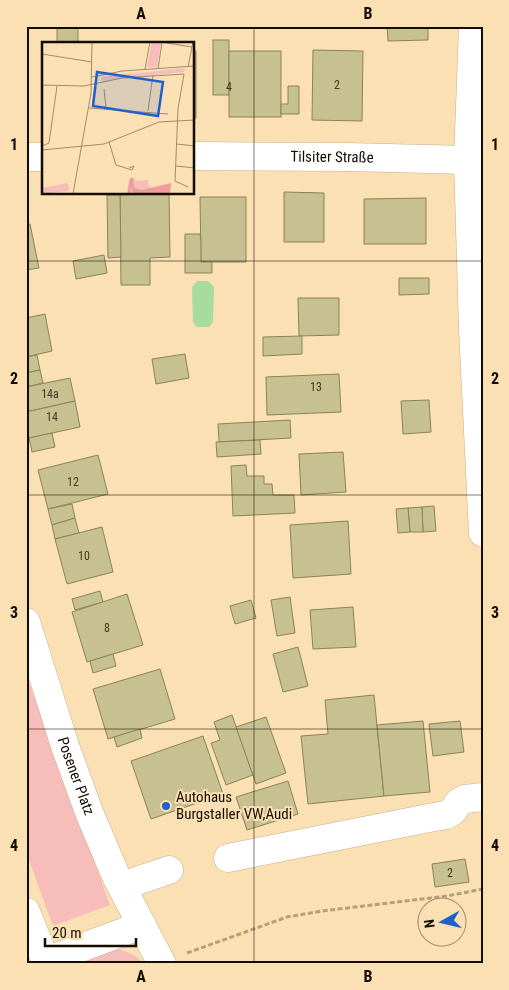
<svg xmlns="http://www.w3.org/2000/svg" width="509" height="990" font-family="'Roboto Condensed',sans-serif">
  <style>
    .green { fill: #f6bdbb }
    .water { fill: #a8db9e }
    .building { fill: #c7c090; stroke: #8a8355 }
    .lines { fill: none; stroke-linecap: round; stroke-linejoin: round }
    .minor-casing { stroke: #c8af84; stroke-width: 29 }
    .path { stroke: #b49e7c; stroke-width: 3; stroke-dasharray: 5 2.5; stroke-linecap: butt }
    .minor { stroke: #fff; stroke-width: 28 }
    .grid { fill: none; stroke: #150c00; stroke-width: 1; stroke-opacity: 0.55 }
    .poi-dot { fill: #2060cc; stroke: #fbe0b4; stroke-width: 2 }
    .labels { text-anchor: middle; stroke-width: 4; stroke-linejoin: round; paint-order: stroke }
    .number-label { font-size: 12px; fill: #423924 }
    .street-label { font-size: 15px; fill: #150c00; stroke: #fbe0b4 }
    .poi-label { font-size: 15px; fill: #150c00; stroke: #fbe0b4; text-anchor: start }
    .inset-road { fill: none; stroke: #9f8b6c; stroke-width: 1 }
    .view { fill: #2060cc; fill-opacity: 0.15; stroke: #2060cc; stroke-width: 2.5 }
    .inset-edge { fill: none; stroke: #150c00; stroke-width: 2.5 }
    .neatline { fill: none; stroke: #150c00; stroke-width: 2 }
    .grid-label { font-size: 16px; text-anchor: middle; font-weight: bold; fill: #150c00 }
  </style>
  <rect width="100%" height="100%" fill="#fbe0b4"/>
  <g class="green">
    <polygon points="26,674 110,905 53,926 26,852"/>
    <path d="M 118,949 C 128,952 137,955 143,964 L 83,964 C 96,952 101,950 118,949 Z"/>
  </g>
  <polygon class="water" points="197,281 208,281 214,287 213,322 209,327 197,327 193,322 192,287"/>
  <g class="building">
    <rect x="57" y="26" width="21" height="18"/>
    <polygon points="387,26 428,26 428,40 388,41"/>
    <rect x="213" y="40" width="16" height="55"/>
    <polygon points="313,50 363,51 362,121 312,120"/>
    <rect x="194" y="51" width="2" height="67"/>
    <rect x="229" y="51" width="52" height="66"/>
    <polygon points="288,86 299,86 299,114 281,114 281,104 288,104"/>
    <polygon points="284,192 324,193 324,242 284,242"/>
    <polygon points="169,194 170,257 150,258 150,285 121,285 120,195"/>
    <polygon points="107,195 120,195 121,257 108,258"/>
    <polygon points="200,197 246,197 246,262 201,262"/>
    <polygon points="426,198 426,244 364,244 364,199"/>
    <polygon points="30,224 39,268 26,270 26,225"/>
    <polygon points="185,234 200,234 201,241 201,262 212,262 212,273 185,273"/>
    <polygon points="104,255 107,273 76,279 73,261"/>
    <polygon points="399,278 429,278 429,294 399,295"/>
    <polygon points="298,298 339,298 339,335 299,336"/>
    <polygon points="45,314 52,351 26,357 26,318"/>
    <polygon points="302,336 302,354 263,356 263,337"/>
    <polygon points="185,354 189,378 156,384 152,359"/>
    <polygon points="37,355 40,370 26,373 26,357"/>
    <polygon points="40,370 43,383 26,387 26,373"/>
    <polygon points="339,374 341,412 267,415 266,377"/>
    <polygon points="70,378 75,401 26,412 26,387"/>
    <polygon points="429,400 431,432 403,434 401,401"/>
    <polygon points="75,401 80,427 29,438 26,423 26,412"/>
    <polygon points="290,420 291,438 219,442 218,424"/>
    <polygon points="52,433 55,447 32,452 29,438"/>
    <polygon points="260,440 261,454 217,457 216,442"/>
    <polygon points="343,452 346,492 301,495 299,454"/>
    <polygon points="98,455 108,494 48,509 38,470"/>
    <polygon points="246,465 247,476 264,476 264,484 272,484 273,495 294,495 295,513 233,516 231,466"/>
    <polygon points="72,504 75,518 52,525 48,509"/>
    <polygon points="434,506 436,531 423,532 422,507"/>
    <polygon points="422,507 423,532 410,532 408,508"/>
    <polygon points="408,508 410,532 398,533 396,509"/>
    <polygon points="75,518 79,533 55,539 52,525"/>
    <polygon points="348,521 351,574 293,578 290,525"/>
    <polygon points="102,527 113,572 67,584 55,539"/>
    <polygon points="100,591 103,602 75,610 72,599"/>
    <polygon points="127,594 143,645 87,662 72,612"/>
    <polygon points="290,597 295,633 277,636 271,600"/>
    <polygon points="251,600 256,618 235,624 230,606"/>
    <polygon points="353,607 356,647 313,649 310,610"/>
    <polygon points="298,647 308,686 283,692 273,654"/>
    <polygon points="113,654 116,666 93,673 90,661"/>
    <polygon points="160,669 175,719 108,739 93,689"/>
    <polygon points="374,695 384,796 308,804 301,736 328,734 325,700"/>
    <polygon points="232,715 253,775 226,785 211,743 220,740 214,722"/>
    <polygon points="266,717 286,773 256,784 236,727"/>
    <polygon points="423,721 430,792 384,796 377,725"/>
    <polygon points="460,721 464,752 433,756 429,724"/>
    <polygon points="140,729 142,738 117,747 114,737"/>
    <polygon points="203,736 223,794 151,819 131,761"/>
    <polygon points="288,781 298,814 247,830 236,797"/>
    <polygon points="465,859 469,882 435,887 432,864"/>
  </g>
  <g class="lines">
    <defs>
      <g id="minor">
        <polyline points="473,26 468,160 473,329 483,533"/>
        <path id="s1" d="M 194,156 L 348,157 L 468,160"/>
        <polyline points="26,157 44,157"/>
        <path id="s2" d="M 26,622 L 65,746 L 89,812 L 116,876 L 162,964"/>
        <polyline points="228,858 429,818 446,815 453,811 458,803 465,799 483,797"/>
        <polyline points="122,886 169,870"/>
        <polyline points="26,912 47,964"/>
        <polyline points="46,961 142,925"/>
      </g>
    </defs>
    <use href="#minor" class="minor-casing"/>
    <polyline class="path" points="187,953 287,917 322,911 447,896 483,889"/>
    <use href="#minor" class="minor"/>
  </g>
  <path class="grid" d="M 254,26 L 254,964M 26,261 L 483,261M 26,495 L 483,495M 26,729 L 483,729"/>
  <circle class="poi-dot" cx="166" cy="806" r="5"/>
  <g class="labels">
    <g class="number-label">
      <text x="337" y="89">2</text>
      <text x="229" y="91">4</text>
      <text x="316" y="391">13</text>
      <text x="50" y="398">14a</text>
      <text x="52" y="421">14</text>
      <text x="73" y="486">12</text>
      <text x="84" y="560">10</text>
      <text x="107" y="632">8</text>
      <text x="450" y="877">2</text>
    </g>
    <g class="street-label">
      <text dy="5" stroke="none"><textPath href="#s1" startOffset="138">Tilsiter Straße</textPath></text>
      <text dy="5" stroke="none"><textPath href="#s2" startOffset="162">Posener Platz</textPath></text>
    </g>
    <g class="poi-label">
      <text x="176" y="802">Autohaus<tspan x="176" dy="17">Burgstaller VW,Audi</tspan></text>
    </g>
  </g>
  <g transform="translate(42 42)">
    <rect width="152" height="152" fill="#fbe0b4"/>
    <path d="M 110,0 L 119,1 L 115,25 L 105,25 ZM 143,26 L 142,30 L 60,39 L 59,35 ZM 88,136 L 93,136 L 93,139 L 106,138 L 107,145 L 131,152 L 85,152 ZM 26,141 L 27,149 L 0,152 L 0,146 Z" fill="#f6bdbb"/>
    <path d="M 88,136 L 91,136 L 92,146 L 100,148 L 129,141 L 128,152 L 97,152 L 90,150 L 89,144 L 88,152 L 85,152 Z" fill="#ef9d9b"/>
    <path class="inset-road" d="M 119,0 L 150,5M 0,12 L 50,20M 146,25 L 151,0M 103,27 L 108,0M 116,27 L 120,0M 50,35 L 80,29 L 153,24M 0,43 L 42,44 L 80,36 L 142,32 L 136,67 L 133,139 L 146,145M 62,47 L 64,66M 47,66 L 126,72M 106,69 L 111,33M 67,100 L 74,123 L 90,128 L 92,124 L 87,126M 134,102 L 153,104M 0,104 L 7,101 L 15,44M 0,108 L 62,102 L 117,80 L 153,78M 134,124 L 153,126M 31,152 L 49,51 L 50,0"/>
    <path class="view" d="M 55,30 L 121,40 L 116,74 L 51,64 Z"/>
    <rect width="152" height="152" class="inset-edge"/>
  </g>
  <rect width="509" height="990" fill="none" stroke="#fbe0b4" stroke-width="55"/>
  <g transform="translate(442 922) rotate(262)"><circle r="24" fill="#fbe0b4" stroke="#9f8b6c"/>
  <path d="M0-4L9 19L0 12L-9 19Z" fill="#2060cc"/>
  <text y="-8" font-size="14" font-weight="bold" text-anchor="middle" fill="#150c00">N</text>
  </g>
  <path d="M45 938v8h91v-8" fill="none" stroke="#150c00" stroke-width="2.5"/>
  <text x="52" y="938" font-size="15" fill="#150c00" stroke="#fbe0b4" stroke-width="4" paint-order="stroke">20 m</text>
  <rect x="28" y="28" width="454" height="934" class="neatline"/>
  <g class="grid-label">
    <text x="141" y="19">A</text>
    <text x="368" y="19">B</text>
    <text x="14" y="150">1</text>
    <text x="495" y="150">1</text>
    <text x="14" y="384">2</text>
    <text x="495" y="384">2</text>
    <text x="14" y="618">3</text>
    <text x="495" y="618">3</text>
    <text x="14" y="851">4</text>
    <text x="495" y="851">4</text>
    <text x="141" y="982">A</text>
    <text x="368" y="982">B</text>
  </g>
</svg>
